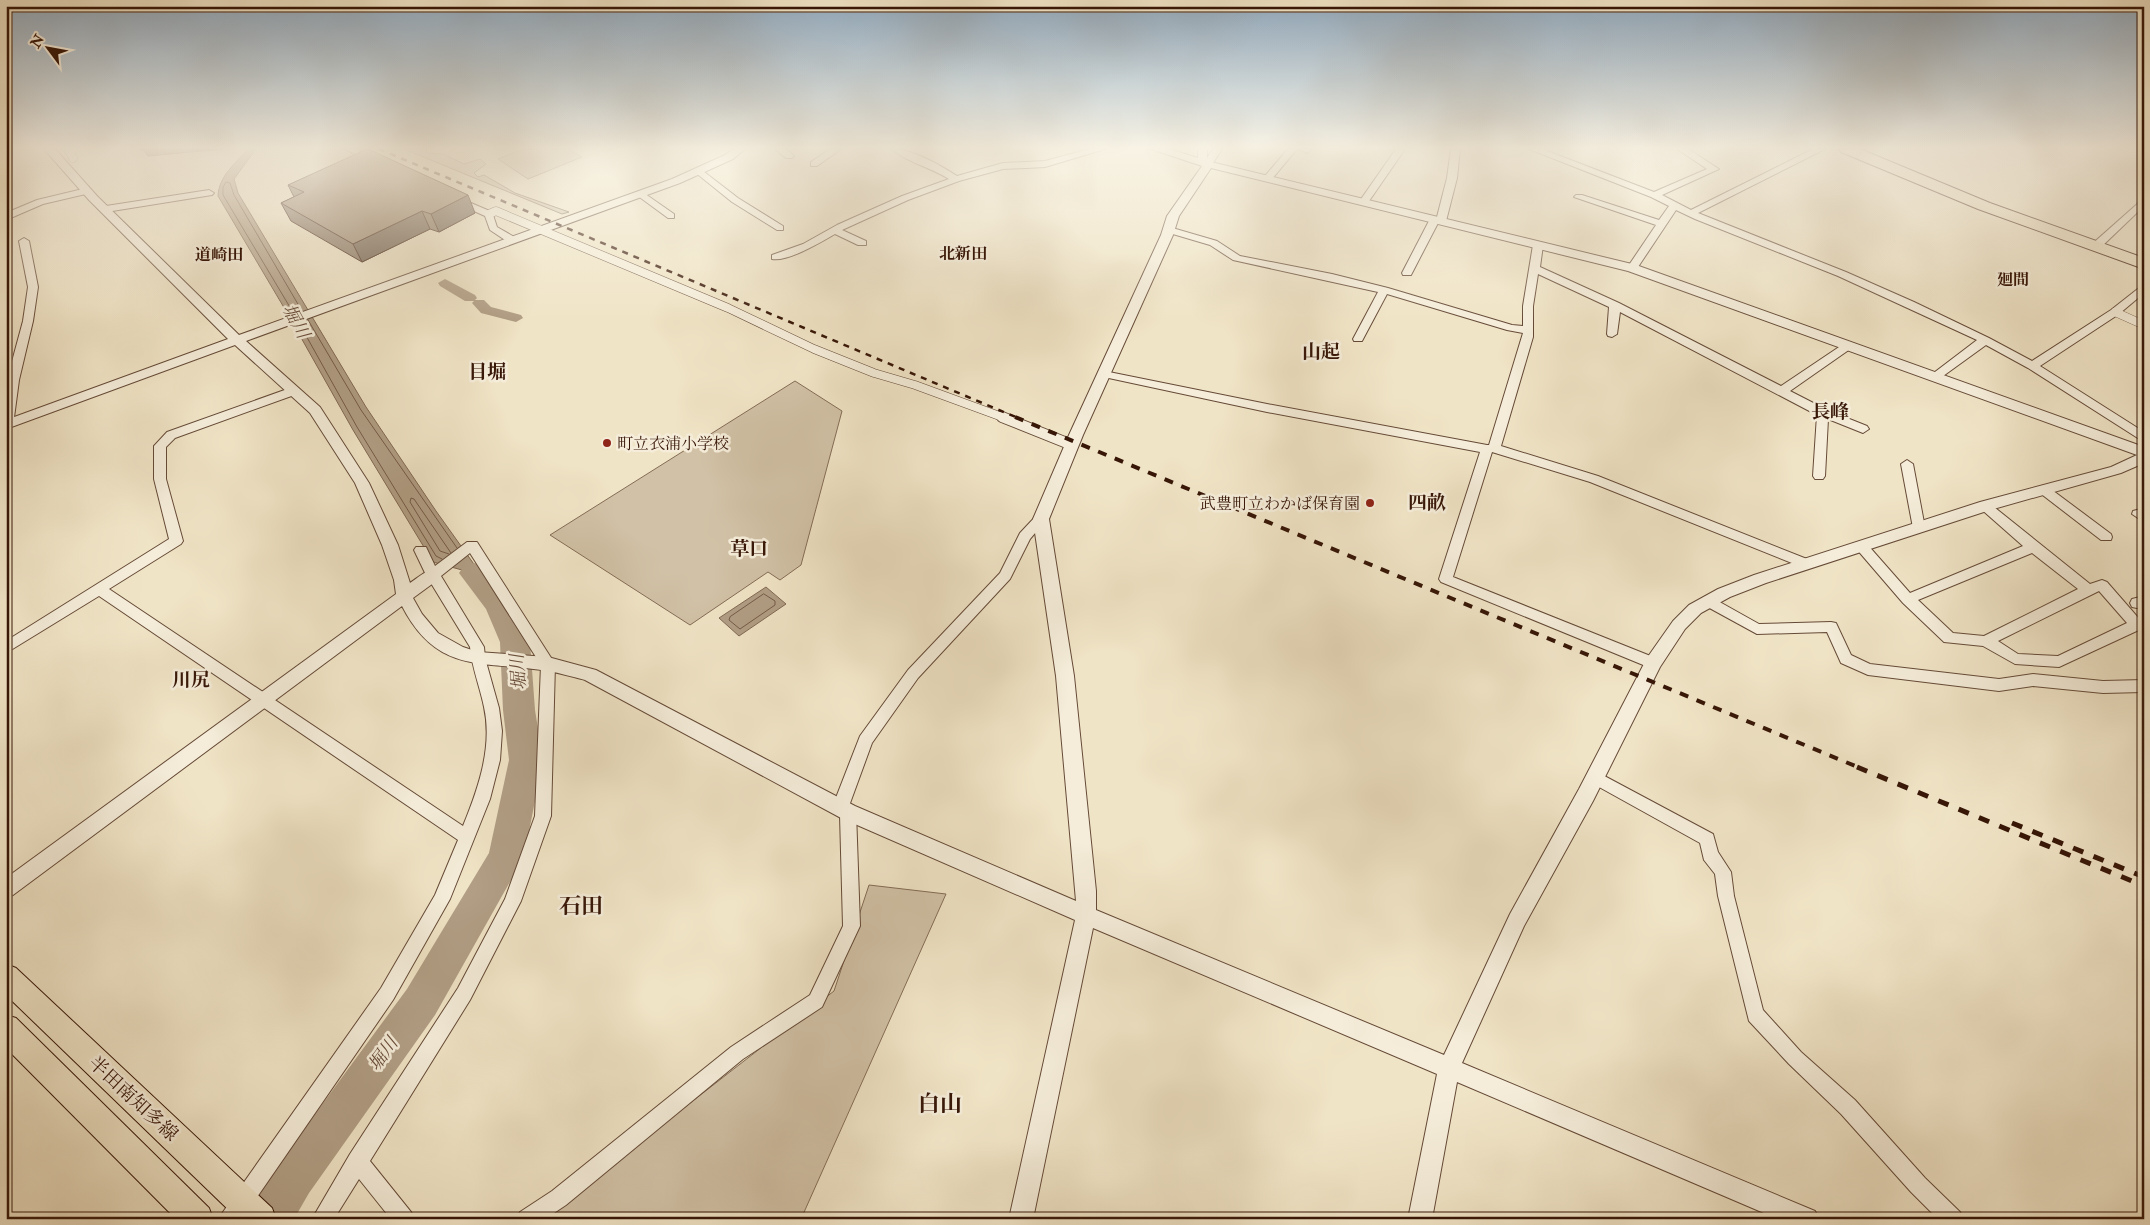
<svg xmlns="http://www.w3.org/2000/svg" width="2150" height="1225" font-family="'IM FELL Double Pica','Noto Serif JP',serif">
  <style>
    .green { fill: #d1c1a6; stroke: #846c56 }
    .water { fill: #b19e85; stroke: #806853 }
    .lines { fill: none; stroke-linecap: round; stroke-linejoin: round }
    .shore { stroke: #745a46; stroke-width: 1 }
    .canal { fill: #b19e85; fill-rule: evenodd }
    .river { fill: #b19e85; fill-rule: evenodd }
    .pedestrian-far1-casing { stroke: #654a37; stroke-width: 9 }
    .pedestrian-casing { stroke: #654a37; stroke-width: 12 }
    .minor-casing { stroke: #654a37; stroke-width: 2 }
    .tertiary-casing { stroke: #654a37; stroke-width: 2 }
    .primary-casing { stroke: #371607; stroke-width: 2 }
    .trunk-casing { stroke: #371607; stroke-width: 2 }
    .pedestrian-far1 { stroke: #f5edda; stroke-width: 8 }
    .pedestrian { stroke: #f5edda; stroke-width: 10 }
    .minor { fill: #f5edda; fill-rule: evenodd }
    .tertiary { fill: #f5edda; fill-rule: evenodd }
    .primary { fill: #f0e4c6; fill-rule: evenodd }
    .trunk { fill: #f0e4c6; fill-rule: evenodd }
    .rail-far2 { stroke: #371607; stroke-width: 2.5; stroke-dasharray: 6 6; stroke-linecap: butt }
    .rail-far1 { stroke: #371607; stroke-width: 4; stroke-dasharray: 9 9; stroke-linecap: butt }
    .rail { stroke: #371607; stroke-width: 5; stroke-dasharray: 11 11; stroke-linecap: butt }
    .wall { fill: #826f5b; stroke: #371607 }
    .shaded-wall { fill: #6a5a4a; stroke: #371607 }
    .building { fill: #97816a; stroke: #371607 }
    .poi-dot { fill: #8f2418; stroke: #f5edda; stroke-width: 2 }
    .labels { text-anchor: middle; stroke-width: 5; stroke-linejoin: round; paint-order: stroke }
    .far-quarter-label { font-size: 16px; font-weight: bold; fill: #371607; stroke: #f5edda }
    .poi-label { font-size: 16px; fill: #371607; stroke: #f5edda; text-anchor: start }
    .water-label { font-size: 18px; font-style: italic; fill: #684c39; stroke: #f5edda }
    .quarter-label { font-size: 19px; font-weight: bold; fill: #371607; stroke: #f5edda }
    .near-street-label { font-size: 19px; fill: #371607; stroke: #f5edda }
    .near-quarter-label { font-size: 22px; font-weight: bold; fill: #371607; stroke: #f5edda }
  </style>
  <rect width="100%" height="100%" fill="#f0e4c6"/>
  <filter id="stains"><feTurbulence type="fractalNoise" baseFrequency=".004" numOctaves="4"/><feColorMatrix values="0 0 0 0 .2 0 0 0 0 .09 0 0 0 0 .02 0 0 0 .5 -.17"/></filter>
  <radialGradient id="worn" r=".72"><stop offset=".6" stop-color="#630" stop-opacity="0"/><stop offset="1" stop-color="#630" stop-opacity=".3"/></radialGradient>
  <g class="green">
    <polygon points="404,149 426,149 427,153 443,154 464,164 480,159 486,164 474,173 478,177 484,175 515,193 569,212 562,214"/>
    <polygon points="523,149 569,149 582,157 528,179 498,159"/>
    <polygon points="795,381 842,411 801,565 780,580 768,572 690,625 550,535"/>
    <polygon points="869,885 946,894 801,1219 541,1219 834,991"/>
  </g>
  <g class="water">
    <path d="M 248,149 L 256,149 L 234,179 L 238,193 L 366,407 L 436,511 L 511,616 L 462,570 L 433,562 L 353,430 L 286,311 L 218,196 C 219,176 235,164 248,149 Z"/>
    <polygon points="766,587 786,604 739,636 719,618"/>
  </g>
  <g class="lines">
    <g class="shore">
      <polyline points="294,314 223,195 223,187 226,182 230,183 234,195 302,311"/>
      <polyline points="308,320 361,410 457,548"/>
      <polyline points="299,323 357,427 436,556 442,559"/>
      <polyline points="449,554 440,551 410,502 411,498 414,499 451,553"/>
      <polygon points="764,594 775,601 775,605 740,629 729,620 730,617"/>
    </g>
    <polygon class="canal" points="445,279 475,295 477,298 475,300 484,300 491,307 521,315 523,318 516,322 481,313 472,303 474,301 465,301 440,286 438,283"/>
    <polygon class="river" points="474,563 484,566 510,596 530,642 535,710 543,760 524,857 435,1015 309,1193 294,1219 247,1219 254,1204 279,1163 407,989 489,853 509,760 503,710 500,642 486,609 459,573 464,566"/>
    <defs>
      <g id="pedestrian-far1">
        <polyline points="68,149 73,158"/>
        <polyline points="489,214 496,211 728,308 814,349 874,373 915,385 1005,418"/>
        <polyline points="2115,312 2144,325"/>
      </g>
      <polyline id="pedestrian" points="1002,417 1072,445"/>
      <g id="minor">
        <polygon points="345,149 357,149 380,161 375,164 372,163"/>
        <polygon points="775,149 786,149 794,156 792,158 786,158"/>
        <polygon points="830,149 841,149 817,166 811,166 811,162"/>
        <path d="M 892,149 C 912,149 940,165 957,176 L 1003,163 L 1045,161 L 1089,149 L 1105,149 L 1045,167 L 1003,169 L 959,181 L 908,200 L 842,230 L 866,241 L 866,245 L 858,245 L 835,234 C 821,242 788,262 772,259 L 772,255 L 803,244 L 837,225 L 902,196 L 949,179 C 932,168 904,161 892,149 Z"/>
        <polygon points="1198,149 1207,149 1207,158 1213,149 1222,149 1211,166 1203,166 1198,163"/>
        <polygon points="1288,149 1297,149 1271,180 1265,180 1265,176"/>
        <polygon points="1299,149 1311,149 1311,150 1307,153"/>
        <polygon points="1396,149 1405,149 1367,204 1361,204 1359,202"/>
        <polygon points="1451,149 1460,149 1457,178 1446,221 1444,223 1438,223 1411,275 1403,275 1402,273 1430,219 1432,217 1437,217 1447,178"/>
        <polygon points="1529,149 1542,149 1654,192 1707,169 1677,149 1688,149 1719,169 1662,195 1691,210 1813,149 1825,149 1698,213 1846,272 1914,302 1989,338 2032,361 2111,310 2144,284 2144,293 2119,314 2040,366 2144,432 2144,442 2028,368 1986,345 1939,379 1931,379 1929,377 1931,375 1977,340 1838,276 1695,219 1676,210 1636,270 1628,270 1627,268 1656,225 1574,197 1576,195 1582,195 1659,220 1669,206 1651,197"/>
        <polygon points="699,168 738,198 783,226 783,230 777,230 732,202 696,173 696,169"/>
        <polygon points="87,188 92,191 90,193 43,204 6,220 6,213 37,200"/>
        <polygon points="209,190 214,193 212,195 106,212 101,209 106,206"/>
        <polygon points="641,191 674,214 674,218 668,218 638,196 638,192"/>
        <polygon points="457,197 492,212 497,227 516,238 516,242 508,242 490,230 485,216 454,202 454,198"/>
        <polygon points="2144,198 2144,206 2099,249 2091,249 2091,245"/>
        <polygon points="1169,227 1217,241 1240,256 1332,274 1388,288 1512,325 1523,326 1523,306 1533,245 1538,242 1542,243 1543,245 1540,267 1619,303 1781,386 1845,343 1853,343 1854,345 1853,347 1790,391 1827,410 1867,426 1869,429 1863,433 1828,419 1825,476 1823,479 1815,479 1813,476 1817,415 1620,312 1617,334 1612,337 1608,336 1607,334 1609,307 1538,274 1533,306 1533,337 1501,446 1598,476 1812,561 1814,564 1812,567 1802,567 1590,482 1492,452 1453,577 1658,659 1660,663 1658,667 1653,669 1441,582 1439,579 1480,452 1267,412 1104,377 1098,374 1104,371 1267,404 1487,445 1489,445 1523,333 1507,330 1387,294 1362,341 1354,341 1353,339 1378,292 1233,260 1210,245 1166,232 1166,228"/>
        <polygon points="24,238 29,241 38,287 33,321 19,380 13,425 7,429 7,380 23,321 28,287 19,241"/>
        <path d="M 293,387 L 297,388 L 299,391 L 297,394 L 175,438 L 166,447 L 166,479 L 183,541 L 181,544 L 109,589 L 463,826 C 478,789 493,747 484,707 C 480,687 472,668 470,647 L 426,575 L 414,550 L 416,547 L 426,547 L 435,566 L 467,542 L 477,542 L 555,664 L 551,816 L 521,901 L 470,1000 L 370,1161 L 411,1212 L 414,1219 L 391,1219 L 359,1179 L 334,1219 L 312,1219 L 350,1154 L 458,988 L 505,899 L 535,816 L 541,665 L 470,553 L 441,576 L 484,647 L 485,658 L 499,708 L 502,731 L 500,760 L 490,799 L 450,899 L 393,1000 L 242,1219 L 220,1219 L 223,1212 L 381,988 L 435,895 L 458,840 L 99,596 L 6,653 L 6,641 L 169,539 L 154,479 L 154,446 L 167,432 Z"/>
        <polygon points="1907,460 1913,464 1925,528 1924,531 1914,531 1913,528 1901,464"/>
        <polygon points="2044,486 2048,487 2111,534 2112,537 2111,540 2101,540 2040,493 2038,490 2040,487"/>
        <path d="M 1985,502 L 1989,503 L 2090,584 L 2102,580 L 2107,582 L 2141,621 L 2143,625 L 2141,629 L 2059,667 L 2015,664 L 1983,646 L 1944,642 L 1903,603 L 1854,546 L 1856,543 L 1866,543 L 1910,593 L 2023,546 L 1981,509 L 1979,506 L 1981,503 ZM 2032,553 L 2078,589 L 1984,636 L 1953,633 L 1918,600 ZM 2099,591 L 2127,623 L 2058,656 L 2018,654 L 1998,641 Z"/>
        <polygon points="2144,508 2144,522 2132,514 2133,511"/>
        <polygon points="1041,515 1046,516 1047,519 1030,539 1010,579 918,678 872,743 849,806 854,807 856,812 860,926 822,1007 743,1059 566,1205 545,1219 517,1219 520,1212 552,1191 731,1047 810,995 843,926 840,815 834,813 832,808 860,736 908,670 1000,573 1020,533 1036,516"/>
        <polygon points="1709,596 1759,624 1831,622 1836,623 1851,655 1870,664 1999,679 2033,674 2103,681 2144,680 2144,692 2103,693 2033,686 1999,691 1868,675 1841,663 1827,632 1757,634 1704,605 1702,601 1704,597"/>
        <polygon points="2144,596 2144,606 2137,608 2132,607 2130,603 2132,599"/>
        <polygon points="1595,771 1713,834 1718,852 1731,872 1734,896 1763,1010 1801,1052 1855,1100 1925,1178 1960,1212 1963,1219 1938,1219 1911,1192 1841,1114 1789,1064 1749,1021 1718,896 1715,874 1704,860 1700,843 1590,782 1587,777 1590,772"/>
      </g>
      <path id="tertiary" d="M 44,149 L 55,149 L 97,196 L 239,335 L 672,179 L 725,155 L 733,149 L 745,149 L 733,159 L 680,183 L 246,341 L 320,407 L 369,483 L 398,545 L 410,583 C 419,577 427,568 439,571 L 441,575 L 439,579 L 413,598 L 422,614 L 438,633 L 463,647 L 478,652 L 548,657 L 596,670 L 855,806 L 1076,901 L 1056,676 L 1033,519 L 1069,435 L 1161,235 L 1167,216 L 1202,166 L 1151,149 L 1169,149 L 1211,162 L 1636,265 L 2144,447 L 2144,463 L 2121,473 L 1990,510 L 1766,583 L 1730,597 L 1701,613 L 1685,629 L 1660,667 L 1593,801 L 1524,926 L 1462,1063 L 1815,1211 L 1819,1219 L 1778,1219 L 1457,1082 L 1432,1219 L 1408,1219 L 1437,1074 L 1093,928 L 1033,1219 L 1009,1219 L 1075,920 L 841,818 L 585,680 C 573,677 560,673 548,671 C 484,660 438,676 402,606 L 13,895 L 6,898 L 6,878 L 396,594 L 394,580 L 382,545 L 355,483 L 310,413 L 235,345 L 6,429 L 6,420 L 228,339 L 89,200 ZM 1211,168 L 1628,271 L 2137,455 L 2111,467 L 1980,502 L 1754,575 L 1718,589 L 1689,605 L 1673,621 L 1647,658 L 1579,789 L 1510,914 L 1444,1055 L 1096,910 L 1096,891 L 1074,676 L 1049,519 L 1083,435 L 1173,235 L 1179,216 Z"/>
      <g id="primary">
        <polygon points="6,964 16,968 272,1208 276,1219 238,1219 6,995"/>
        <polygon points="6,1015 16,1018 209,1208 213,1219 176,1219 6,1048"/>
      </g>
      <polygon id="trunk" points="1839,149 1860,149 1990,203 2144,258 2144,269 1978,209 1841,152"/>
    </defs>
    <use href="#pedestrian-far1" class="pedestrian-far1-casing"/>
    <use href="#pedestrian" class="pedestrian-casing"/>
    <use href="#minor" class="minor-casing"/>
    <use href="#tertiary" class="tertiary-casing"/>
    <use href="#primary" class="primary-casing"/>
    <use href="#trunk" class="trunk-casing"/>
    <use href="#pedestrian-far1" class="pedestrian-far1"/>
    <use href="#pedestrian" class="pedestrian"/>
    <use href="#minor" class="minor"/>
    <use href="#tertiary" class="tertiary"/>
    <use href="#primary" class="primary"/>
    <use href="#trunk" class="trunk"/>
    <polyline class="rail-far2" points="379,149 1018,418"/>
    <polyline class="rail-far1" points="1015,417 1860,768"/>
    <g class="rail">
      <polyline points="1857,767 2144,886"/>
      <polyline points="2012,823 2144,877"/>
    </g>
  </g>
  <polygon class="wall" points="288,185 475,213 439,232 430,229 362,262 291,221 281,203 294,197"/>
  <g class="shaded-wall">
    <polygon points="140,149 223,149 148,156 144,150 140,150"/>
    <polygon points="468,195 475,213 439,232 431,214"/>
    <polygon points="422,211 430,229 362,262 353,244"/>
  </g>
  <polygon class="building" points="367,149 368,149 468,195 431,214 422,211 353,244 281,203 304,192 288,185"/>
  <linearGradient id="sky" x2="0" y2="1"><stop stop-color="#92abc0"/><stop offset="0.46" stop-color="#f8f3e5"/><stop offset="1" stop-color="#f8f3e5" stop-opacity="0"/></linearGradient>
  <rect width="2150" height="321" fill="url(#sky)"/>
  <g class="poi-dot">
    <circle cx="607" cy="443" r="5"/>
    <circle cx="1370" cy="503" r="5"/>
  </g>
  <g class="labels">
    <g class="far-quarter-label">
      <text x="963" y="259">北新田</text>
      <text x="219" y="260">道崎田</text>
      <text x="2013" y="285">廻間</text>
    </g>
    <g class="poi-label">
      <text x="617" y="449">町立衣浦小学校</text>
      <text x="1360" y="509" text-anchor="end">武豊町立わかば保育園</text>
    </g>
    <g class="water-label">
      <text transform="translate(296 321) rotate(61)" y="6">堀川</text>
      <text transform="translate(518 672) rotate(-95)" y="6">堀川</text>
      <text transform="translate(383 1054) rotate(-54)" y="6">堀川</text>
    </g>
    <g class="quarter-label">
      <text x="1321" y="358">山起</text>
      <text x="487" y="378">目堀</text>
      <text x="1830" y="418">長峰</text>
      <text x="1427" y="509">四畝</text>
      <text x="749" y="555">草口</text>
      <text x="191" y="686">川尻</text>
    </g>
    <g class="near-street-label">
      <text transform="translate(134 1098) rotate(43)" y="7">半田南知多線</text>
    </g>
    <g class="near-quarter-label">
      <text x="581" y="913">石田</text>
      <text x="940" y="1111">白山</text>
    </g>
  </g>
  <rect width="2150" height="1225" fill="none" stroke="#f0e4c6" stroke-width="25"/>
  <rect x="8" y="8" width="2135" height="1210" fill="none" stroke="#371607" stroke-width="2.5"/>
  <rect x="12" y="12" width="2125" height="1200" fill="none" stroke="#371607"/>
  <g transform="translate(48 48) rotate(302)" stroke="#f5edda" stroke-width="4" paint-order="stroke">
  <path d="M0-4L9 19L0 12L-9 19Z" fill="#371607"/>
  <text y="-8" font-size="14" font-weight="bold" text-anchor="middle" fill="#371607">N</text>
  </g>
  <rect width="100%" height="100%" filter="url(#stains)"/>
  <rect width="100%" height="100%" fill="url(#worn)"/>
</svg>
